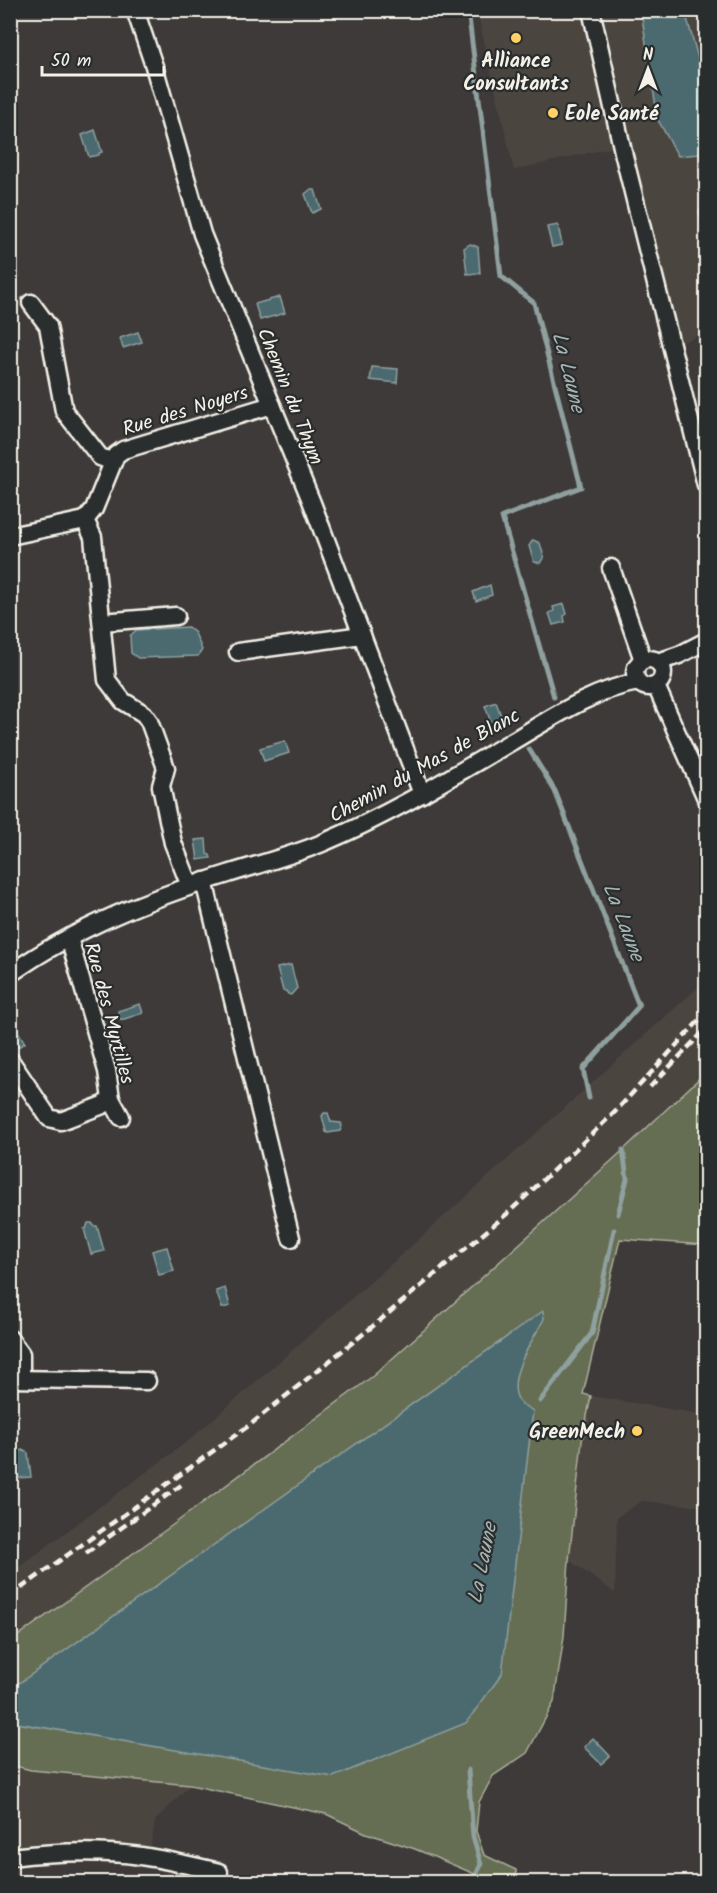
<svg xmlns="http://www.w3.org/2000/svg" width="717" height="1893" font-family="Kalam,sans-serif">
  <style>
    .built { fill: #4c4441 }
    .green { fill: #656d53; stroke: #acaf9e; stroke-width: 1.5 }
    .water { fill: #4c6a6f; stroke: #8fa09f; stroke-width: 1.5 }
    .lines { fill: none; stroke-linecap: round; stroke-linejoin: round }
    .stream { stroke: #8fa09f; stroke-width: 5 }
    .street-casing { stroke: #f4f1e8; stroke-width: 21 }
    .street { stroke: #2a2d2e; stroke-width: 16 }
    .rail { stroke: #f4f1e8; stroke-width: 4.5; stroke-dasharray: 9 4.5; stroke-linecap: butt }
    .poi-dot { fill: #ffd166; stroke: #2a2d2e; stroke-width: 2 }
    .labels { text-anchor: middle; stroke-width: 4.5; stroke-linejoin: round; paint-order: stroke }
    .poi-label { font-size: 20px; font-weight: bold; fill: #f4f1e8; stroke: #2a2d2e }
    .street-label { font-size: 20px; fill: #f4f1e8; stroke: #2a2d2e }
    .water-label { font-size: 21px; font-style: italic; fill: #a8b4b2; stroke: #2a2d2e }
  </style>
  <rect width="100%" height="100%" fill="#3e3a39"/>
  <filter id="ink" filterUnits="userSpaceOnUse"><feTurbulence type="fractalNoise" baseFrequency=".0167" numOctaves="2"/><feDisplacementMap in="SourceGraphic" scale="12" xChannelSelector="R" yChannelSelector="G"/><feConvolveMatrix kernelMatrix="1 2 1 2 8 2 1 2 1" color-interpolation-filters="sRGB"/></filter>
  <g filter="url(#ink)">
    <g class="built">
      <polygon points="477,11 706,11 706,332 679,344 679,341 631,143 514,170"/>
      <polygon points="706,980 706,1072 618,1155 373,1376 174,1524 11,1641 11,1573 188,1441 389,1266"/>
      <polygon points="591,1396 706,1415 706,1507 642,1501 617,1517 615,1593 569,1560 582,1441"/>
      <polygon points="11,1765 31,1770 190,1785 155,1821 150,1851 116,1844 11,1850"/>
    </g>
    <polygon class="green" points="706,1072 706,1245 620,1239 583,1394 591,1396 582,1441 569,1560 564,1636 554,1702 527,1753 493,1776 479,1802 476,1831 484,1855 516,1870 517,1882 494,1882 415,1849 366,1833 326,1814 190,1785 31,1770 11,1765 11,1641 174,1524 373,1376 618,1155"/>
    <g class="water">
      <polygon points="641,11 685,11 706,87 706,144 699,154 678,156 658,120"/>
      <polygon points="95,130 102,152 99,153 99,155 89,157 82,135"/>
      <polygon points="310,190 315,190 321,209 312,213 305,194"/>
      <polygon points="706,201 706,245 699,211"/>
      <polygon points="558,225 562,245 552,247 547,227"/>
      <polygon points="470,244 478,247 480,273 467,274 464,248"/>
      <polygon points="280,297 285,313 260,320 255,304"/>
      <polygon points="138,332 142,342 123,348 120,338"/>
      <polygon points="372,367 398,369 397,383 370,380"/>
      <polygon points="533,540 540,543 544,557 540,563 534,562 529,546"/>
      <polygon points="490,585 492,595 476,601 473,592"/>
      <polygon points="564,604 567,614 564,616 565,622 553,625 549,613 554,611 553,607"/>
      <polygon points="188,627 195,633 202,650 198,656 138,658 131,653 130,636 136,630"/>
      <polygon points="496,702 504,724 493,728 485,706"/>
      <polygon points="285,741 289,753 264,761 260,748"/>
      <polygon points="206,839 207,854 210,855 211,858 198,860 195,840"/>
      <polygon points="291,965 297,988 291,995 288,994 286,991 283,991 277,968"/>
      <polygon points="140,1004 143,1013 121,1020 118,1011"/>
      <polygon points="11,1020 25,1043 18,1047 11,1036"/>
      <polygon points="324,1113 328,1113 331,1122 341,1123 342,1126 340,1131 328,1133 326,1132 322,1116"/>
      <polygon points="88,1223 92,1223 94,1226 97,1226 104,1251 91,1254 84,1229 86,1229"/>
      <polygon points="167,1247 174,1271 159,1275 152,1251"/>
      <polygon points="225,1288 230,1306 222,1308 216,1291"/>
      <path d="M 543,1311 L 544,1319 C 534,1338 502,1383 521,1403 C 524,1406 530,1409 533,1411 L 502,1674 L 466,1723 L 333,1777 L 11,1722 L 11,1689 Z"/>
      <polygon points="22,1450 28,1453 31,1477 18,1478 15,1454"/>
      <polygon points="593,1738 610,1756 601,1764 584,1747"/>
    </g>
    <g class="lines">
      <g class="stream">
        <polyline points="468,10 501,276 534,303 581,487 502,517 554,697"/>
        <polyline points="529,749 555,791 639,1006 583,1069 589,1098"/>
        <polyline points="618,1214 627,1179 623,1150"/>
        <polyline points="540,1401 592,1333 614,1230"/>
        <polyline points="468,1770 473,1837 481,1864 473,1882"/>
      </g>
      <defs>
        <g id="street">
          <polyline points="135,10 154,66 202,234 312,503 422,794"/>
          <polyline points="591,10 624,156 706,485"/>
          <polyline points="31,303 48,326 64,411 100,457 113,462"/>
          <polyline points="85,520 93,537 107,680 123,701 144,714 149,721 166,768 161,786 173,843 190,886"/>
          <polyline points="10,536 85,520 94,509 116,455 123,450 272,405"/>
          <polyline points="611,568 643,660"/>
          <polyline points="102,622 176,616"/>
          <polyline points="238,652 362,635"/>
          <circle cx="649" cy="673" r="14"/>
          <polyline points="658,662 679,655 706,641"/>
          <polyline points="656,686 706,798"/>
          <polyline points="204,881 291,1238"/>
          <path d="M 10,974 C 76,927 151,898 228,874 C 259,864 298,854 327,841 C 391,814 451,777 511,742 C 550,719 592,690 638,682"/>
          <polyline points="10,1060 49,1118 61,1121 103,1105 111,1099 107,1071 69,938"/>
          <polyline points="111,1099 121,1117"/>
          <polyline points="10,1339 21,1354 21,1378"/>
          <polyline points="10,1379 147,1381"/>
          <path d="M 10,1857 C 53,1852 99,1850 141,1856 C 168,1860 194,1866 219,1872"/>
        </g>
      </defs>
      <use href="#street" class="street-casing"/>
      <use href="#street" class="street"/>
      <g class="rail">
        <polyline points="650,1087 706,1029"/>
        <polyline points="86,1553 184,1483"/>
        <polyline points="10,1596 251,1424 378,1322 508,1213 614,1113 706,1013"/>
      </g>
    </g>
  </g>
  <g class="poi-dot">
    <circle cx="516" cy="38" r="6"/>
    <circle cx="553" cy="113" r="6"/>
    <circle cx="637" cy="1431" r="6"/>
  </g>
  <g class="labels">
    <g class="poi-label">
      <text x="516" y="67">Alliance<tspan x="516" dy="23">Consultants</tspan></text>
      <text x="565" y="120" text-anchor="start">Eole Santé</text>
      <text x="625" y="1438" text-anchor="end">GreenMech</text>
    </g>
    <g class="street-label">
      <text transform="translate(291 396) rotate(68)" y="7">Chemin du Thym</text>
      <text transform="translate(185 410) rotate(-17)" y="7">Rue des Noyers</text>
      <text transform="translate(424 765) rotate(-29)" y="7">Chemin du Mas de Blanc</text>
      <text transform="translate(110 1013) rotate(75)" y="7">Rue des Myrtilles</text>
    </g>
    <g class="water-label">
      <text transform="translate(569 372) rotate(76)" y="7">La Laune</text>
      <text transform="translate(624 922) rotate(69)" y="7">La Laune</text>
      <text transform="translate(482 1563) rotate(-79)" y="7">La Laune</text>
    </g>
  </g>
  <rect width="717" height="1893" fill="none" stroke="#2a2d2e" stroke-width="36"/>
  <rect x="18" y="18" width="681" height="1857" fill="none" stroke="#f4f1e8" stroke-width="2" filter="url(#ink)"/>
  <g transform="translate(648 69)" stroke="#2a2d2e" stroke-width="4.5" paint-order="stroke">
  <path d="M0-4.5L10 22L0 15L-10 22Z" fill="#f4f1e8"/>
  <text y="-9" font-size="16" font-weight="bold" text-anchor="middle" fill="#f4f1e8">N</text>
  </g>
  <path d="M42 66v9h122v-9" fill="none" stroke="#f4f1e8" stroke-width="3"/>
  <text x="51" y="66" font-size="18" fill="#f4f1e8" stroke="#2a2d2e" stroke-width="4.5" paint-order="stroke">50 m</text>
</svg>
